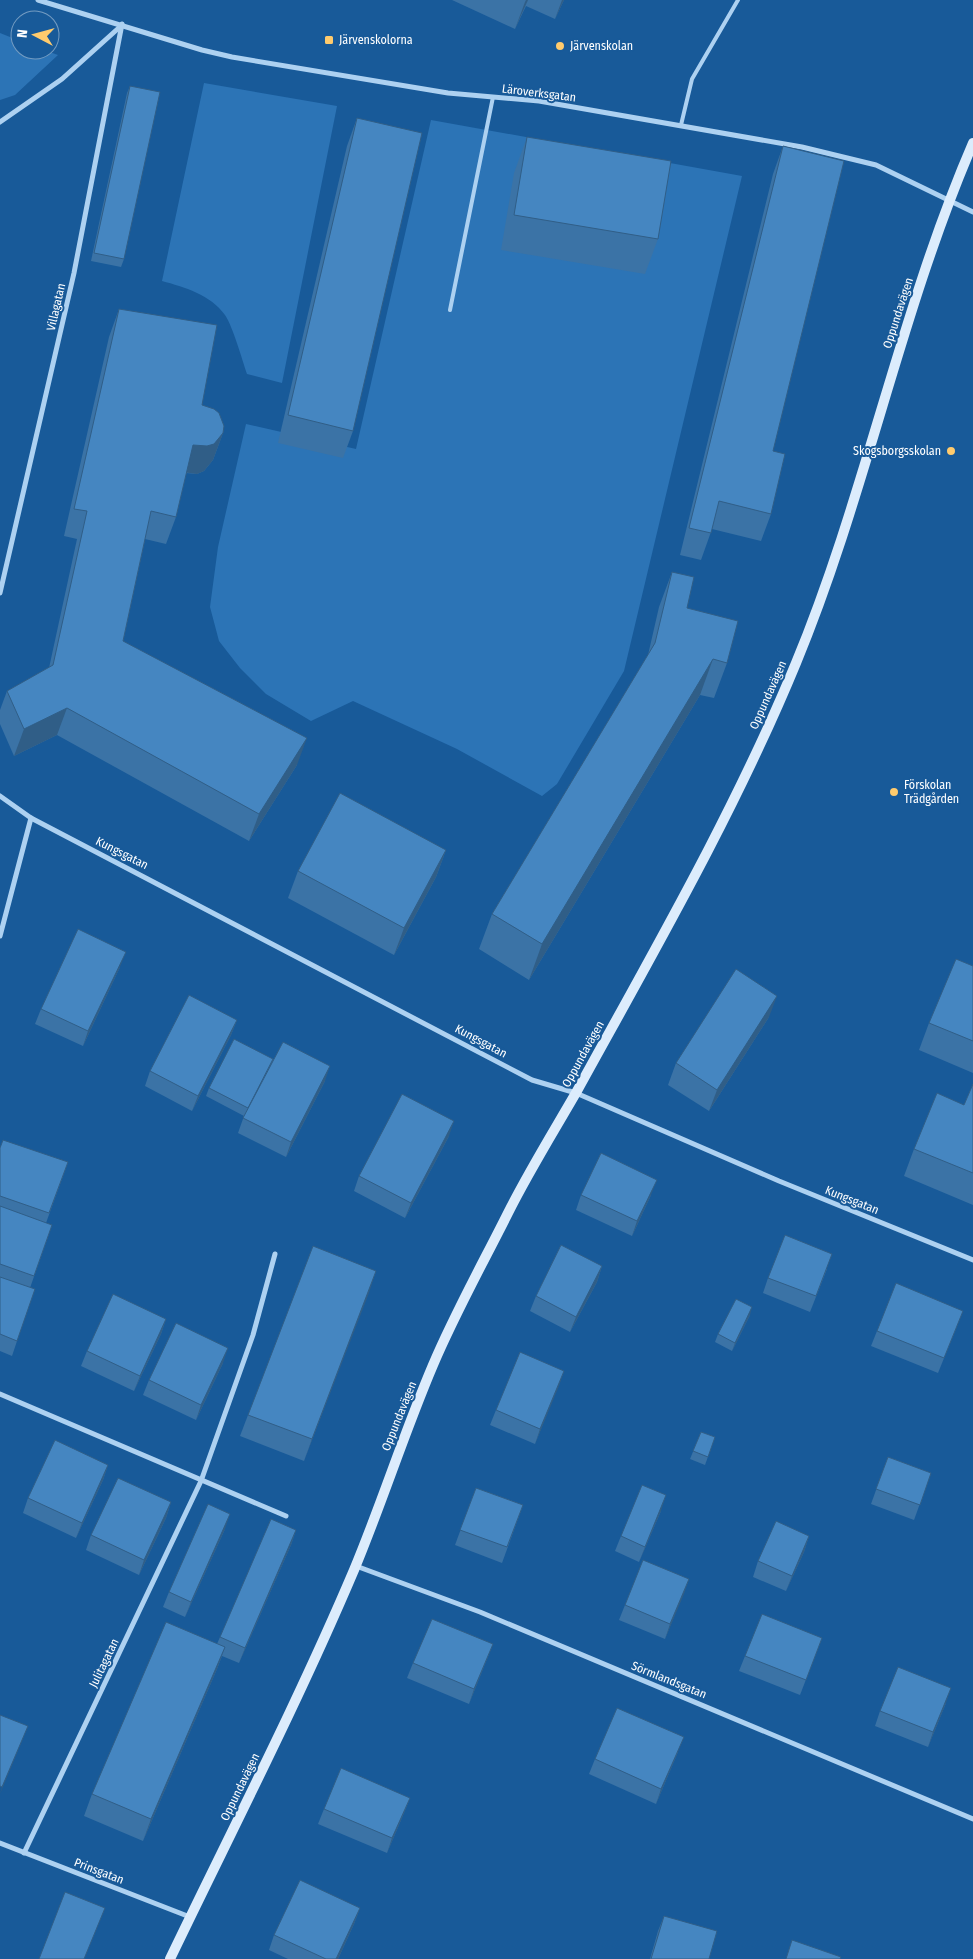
<svg xmlns="http://www.w3.org/2000/svg" width="973" height="1959" font-family="'Fira Sans Condensed',sans-serif">
  <style>
    .green { fill: #2c74b6 }
    .lines { fill: none; stroke-linecap: round; stroke-linejoin: round }
    .lane { stroke: #add1f1; stroke-width: 4 }
    .street { stroke: #add1f1; stroke-width: 5 }
    .secondary { stroke: #dcecfc; stroke-width: 10 }
    .wall { fill: #3b73a6 }
    .shaded-wall { fill: #305e87 }
    .building { fill: #4586c1; stroke: #305e87 }
    .poi-dot { fill: #ffcb6d; stroke: #185a99; stroke-width: 2 }
    .labels { text-anchor: middle; stroke-width: 4; stroke-linejoin: round; paint-order: stroke }
    .poi-label { font-size: 12px; fill: #fff; stroke: #185a99; text-anchor: start }
    .street-label { font-size: 12px; fill: #fff; stroke: #185a99 }
  </style>
  <rect width="100%" height="100%" fill="#185a99"/>
  <g class="green">
    <polygon points="0,33 20,41 20,50 44,50 58,55 15,95 0,100"/>
    <path d="M 204,83 L 337,106 L 282,383 L 247,374 C 242,359 233,327 225,315 C 211,295 184,287 162,281 Z"/>
    <polygon points="431,120 742,176 624,671 557,784 542,796 457,749 353,701 311,721 266,694 240,668 219,641 210,607 218,547 246,424 356,449"/>
  </g>
  <g class="lines">
    <g class="lane">
      <polyline points="681,125 692,79 738,0"/>
      <polyline points="450,310 493,97"/>
    </g>
    <g class="street">
      <polyline points="38,0 202,50 232,57 448,93 539,101 802,147 876,165 973,212"/>
      <polyline points="0,122 62,79 122,25"/>
      <polyline points="0,593 74,273 122,24"/>
      <polyline points="0,796 31,818 532,1080 576,1093 779,1181 973,1260"/>
      <polyline points="0,936 31,818"/>
      <polyline points="0,1394 286,1516"/>
      <polyline points="356,1566 480,1612 973,1819"/>
      <polyline points="0,1843 190,1917"/>
      <polyline points="24,1853 201,1481 253,1335 275,1254"/>
    </g>
    <path class="secondary" d="M 170,1959 C 232,1830 298,1702 354,1570 C 382,1503 404,1433 433,1365 C 455,1313 483,1263 508,1213 C 529,1171 554,1131 577,1091 C 654,951 735,811 796,663 C 866,494 900,312 973,143"/>
  </g>
  <g class="wall">
    <polygon points="452,0 564,0 555,19 526,6 515,29"/>
    <polygon points="130,86 124,259 121,267 91,261 127,93"/>
    <polygon points="357,118 353,431 343,458 278,443 347,146"/>
    <polygon points="527,137 658,239 645,274 501,250 514,173"/>
    <polygon points="783,146 771,514 761,541 712,529 701,560 680,555 773,174"/>
    <polygon points="119,309 202,405 223,433 213,460 204,471 197,474 186,473 176,517 166,544 145,539 123,641 297,765 249,841 57,735 14,756 0,724 0,710 7,691 49,668 77,539 64,536 109,337"/>
    <polygon points="672,572 687,608 727,663 714,698 700,695 529,980 479,949 492,914 648,655 659,607"/>
    <polygon points="446,850 436,877 394,955 288,898 298,871"/>
    <polygon points="973,966 973,1073 919,1050 929,1023"/>
    <polygon points="120,967 83,1046 35,1024 41,1009"/>
    <polygon points="769,1017 709,1111 668,1085 676,1063"/>
    <polygon points="237,1020 231,1035 192,1111 145,1086 150,1071"/>
    <polygon points="273,1059 325,1081 286,1157 238,1133 244,1116 206,1096 209,1088"/>
    <polygon points="973,1084 973,1205 904,1176 914,1149 964,1105"/>
    <polygon points="449,1136 405,1218 354,1191 359,1176"/>
    <polygon points="0,1147 68,1162 46,1223 52,1225 30,1288 17,1341 12,1356 0,1351"/>
    <polygon points="581,1195 651,1195 632,1236 576,1210"/>
    <polygon points="602,1266 597,1282 570,1332 530,1311 536,1296"/>
    <polygon points="827,1269 810,1312 763,1293 768,1278"/>
    <polygon points="376,1271 304,1461 240,1436 248,1415"/>
    <polygon points="750,1315 732,1351 715,1342 718,1334"/>
    <polygon points="166,1319 161,1334 134,1391 81,1366 87,1351"/>
    <polygon points="957,1326 938,1373 871,1346 877,1331"/>
    <polygon points="223,1363 196,1420 143,1395 149,1380"/>
    <polygon points="564,1371 535,1444 490,1425 496,1410"/>
    <polygon points="701,1432 715,1437 705,1465 690,1459"/>
    <polygon points="888,1457 931,1473 914,1520 871,1504"/>
    <polygon points="108,1465 103,1480 76,1538 23,1513 28,1498"/>
    <polygon points="476,1488 523,1505 502,1563 455,1545"/>
    <polygon points="171,1502 166,1518 139,1575 86,1550 91,1535"/>
    <polygon points="661,1511 639,1562 615,1551 621,1536"/>
    <polygon points="225,1529 185,1617 163,1607 169,1592"/>
    <polygon points="296,1530 291,1545 239,1663 222,1656 217,1669 143,1841 84,1816 92,1794 217,1644 220,1637"/>
    <polygon points="809,1536 804,1552 786,1591 753,1577 758,1561"/>
    <polygon points="689,1579 665,1639 619,1620 625,1605"/>
    <polygon points="822,1638 800,1695 739,1671 745,1656"/>
    <polygon points="493,1644 469,1704 407,1678 413,1663"/>
    <polygon points="946,1703 928,1747 875,1726 880,1711"/>
    <polygon points="678,1752 656,1804 589,1774 595,1759"/>
    <polygon points="410,1798 404,1813 387,1853 318,1824 324,1809"/>
    <polygon points="360,1908 354,1924 338,1959 288,1959 269,1950 274,1935"/>
    <polygon points="664,1916 709,1959 650,1959 658,1931"/>
  </g>
  <g class="shaded-wall">
    <polygon points="526,0 528,0 515,29 525,2"/>
    <polygon points="562,0 564,0 555,19"/>
    <polygon points="223,433 213,460 204,471 197,474 183,472 193,445"/>
    <polygon points="713,659 700,695 529,980 542,944"/>
    <polygon points="67,708 57,735 14,756 24,729"/>
    <polygon points="307,738 297,765 249,841 259,814"/>
    <polygon points="446,850 436,877 394,955 404,928"/>
    <polygon points="126,952 120,967 83,1046 88,1031"/>
    <polygon points="777,996 769,1017 709,1111 717,1090"/>
    <polygon points="237,1020 231,1035 192,1111 198,1096"/>
    <polygon points="330,1066 325,1081 286,1157 291,1142"/>
    <polygon points="454,1121 449,1136 405,1218 411,1203"/>
    <polygon points="657,1180 651,1195 632,1236 637,1221"/>
    <polygon points="602,1266 597,1282 570,1332 576,1317"/>
    <polygon points="376,1271 369,1293 304,1461 312,1439"/>
    <polygon points="752,1307 750,1315 732,1351 735,1343"/>
    <polygon points="166,1319 161,1334 134,1391 140,1376"/>
    <polygon points="228,1348 223,1363 196,1420 201,1405"/>
    <polygon points="564,1371 559,1386 535,1444 540,1429"/>
    <polygon points="108,1465 103,1480 76,1538 82,1523"/>
    <polygon points="666,1495 661,1511 639,1562 645,1547"/>
    <polygon points="171,1502 166,1518 139,1575 144,1560"/>
    <polygon points="230,1514 225,1529 185,1617 191,1602"/>
    <polygon points="296,1530 291,1545 239,1663 245,1648"/>
    <polygon points="809,1536 804,1552 786,1591 792,1576"/>
    <polygon points="689,1579 684,1594 665,1639 670,1624"/>
    <polygon points="493,1644 469,1704 474,1689"/>
    <polygon points="225,1647 217,1669 143,1841 151,1819"/>
    <polygon points="951,1688 946,1703 928,1747 933,1732"/>
    <polygon points="28,1726 22,1741 0,1794 2,1787"/>
    <polygon points="684,1737 678,1752 656,1804 661,1789"/>
    <polygon points="410,1798 404,1813 387,1853 392,1838"/>
    <polygon points="360,1908 354,1924 338,1959 336,1959"/>
  </g>
  <g class="building">
    <polygon points="130,86 160,92 124,259 94,253"/>
    <polygon points="357,118 422,133 353,431 288,415"/>
    <polygon points="527,137 671,161 658,239 514,215"/>
    <polygon points="783,146 844,161 773,451 785,454 771,514 719,501 711,533 689,528"/>
    <polygon points="119,309 217,325 202,405 214,409 219,413 224,426 223,433 214,444 207,446 193,445 176,517 151,511 123,641 307,738 259,814 67,708 24,729 7,691 53,665 87,511 74,509"/>
    <polygon points="672,572 694,577 687,608 738,621 727,663 713,659 542,944 492,914 655,643"/>
    <polygon points="340,793 446,850 404,928 298,871"/>
    <polygon points="78,929 126,952 88,1031 41,1009"/>
    <polygon points="956,959 973,966 973,1041 929,1023"/>
    <polygon points="736,969 777,996 717,1090 676,1063"/>
    <polygon points="189,995 237,1020 198,1096 150,1071"/>
    <polygon points="234,1039 273,1059 248,1108 209,1088"/>
    <polygon points="283,1042 330,1066 291,1142 243,1118"/>
    <polygon points="973,1084 973,1173 914,1149 937,1093 964,1105"/>
    <polygon points="402,1094 454,1121 411,1203 359,1176"/>
    <polygon points="3,1140 68,1162 49,1213 0,1196 0,1148"/>
    <polygon points="601,1153 657,1180 637,1221 581,1195"/>
    <polygon points="0,1206 52,1225 34,1276 0,1264"/>
    <polygon points="785,1235 832,1254 816,1296 768,1278"/>
    <polygon points="561,1245 602,1266 576,1317 536,1296"/>
    <polygon points="313,1246 376,1271 312,1439 248,1415"/>
    <polygon points="0,1277 35,1289 17,1341 0,1334"/>
    <polygon points="896,1283 963,1311 944,1358 877,1331"/>
    <polygon points="113,1294 166,1319 140,1376 87,1351"/>
    <polygon points="736,1299 752,1307 735,1343 718,1334"/>
    <polygon points="176,1323 228,1348 201,1405 149,1380"/>
    <polygon points="520,1352 564,1371 540,1429 496,1410"/>
    <polygon points="701,1432 715,1437 708,1457 693,1451"/>
    <polygon points="55,1440 108,1465 82,1523 28,1498"/>
    <polygon points="888,1457 931,1473 920,1505 876,1489"/>
    <polygon points="118,1478 171,1502 144,1560 91,1535"/>
    <polygon points="642,1485 666,1495 645,1547 621,1536"/>
    <polygon points="476,1488 523,1505 507,1547 460,1530"/>
    <polygon points="208,1504 230,1514 191,1602 169,1592"/>
    <polygon points="271,1519 296,1530 245,1648 220,1637"/>
    <polygon points="776,1521 809,1536 792,1576 758,1561"/>
    <polygon points="643,1560 689,1579 670,1624 625,1605"/>
    <polygon points="762,1614 822,1638 806,1680 745,1656"/>
    <polygon points="432,1619 493,1644 474,1689 413,1663"/>
    <polygon points="166,1622 225,1647 151,1819 92,1794"/>
    <polygon points="898,1667 951,1688 933,1732 880,1711"/>
    <polygon points="617,1708 684,1737 661,1789 595,1759"/>
    <polygon points="0,1715 28,1726 2,1787 0,1786"/>
    <polygon points="341,1768 410,1798 392,1838 324,1809"/>
    <polygon points="300,1880 360,1908 336,1959 326,1959 274,1935"/>
    <polygon points="65,1892 105,1908 84,1959 39,1959"/>
    <polygon points="664,1916 717,1931 709,1959 651,1959"/>
    <polygon points="792,1940 841,1957 840,1959 786,1959"/>
  </g>
  <g class="poi-dot">
    <rect x="324" y="35" width="10" height="10" rx="2.5"/>
    <circle cx="560" cy="46" r="5"/>
    <circle cx="951" cy="451" r="5"/>
    <circle cx="894" cy="792" r="5"/>
  </g>
  <g class="labels">
    <g class="poi-label">
      <text x="339" y="44">Järvenskolorna</text>
      <text x="570" y="50">Järvenskolan</text>
      <text x="941" y="455" text-anchor="end">Skogsborgsskolan</text>
      <text x="904" y="789">Förskolan<tspan x="904" dy="14">Trädgården</tspan></text>
    </g>
    <g class="street-label">
      <text transform="translate(539 93) rotate(7)" y="4">Läroverksgatan</text>
      <text transform="translate(56 307) rotate(-77)" y="4">Villagatan</text>
      <text transform="translate(898 313) rotate(-72)" y="4">Oppundavägen</text>
      <text transform="translate(768 695) rotate(-66)" y="4">Oppundavägen</text>
      <text transform="translate(122 853) rotate(27)" y="4">Kungsgatan</text>
      <text transform="translate(481 1041) rotate(28)" y="4">Kungsgatan</text>
      <text transform="translate(583 1054) rotate(-61)" y="4">Oppundavägen</text>
      <text transform="translate(852 1200) rotate(22)" y="4">Kungsgatan</text>
      <text transform="translate(399 1416) rotate(-68)" y="4">Oppundavägen</text>
      <text transform="translate(104 1663) rotate(-64)" y="4">Julitagatan</text>
      <text transform="translate(669 1680) rotate(22)" y="4">Sörmlandsgatan</text>
      <text transform="translate(240 1787) rotate(-64)" y="4">Oppundavägen</text>
      <text transform="translate(99 1871) rotate(21)" y="4">Prinsgatan</text>
    </g>
  </g>
  <g transform="translate(35 35) rotate(276)"><circle r="24" fill="#185a99" stroke="#749cc2"/>
  <path d="M0-4L9 19L0 12L-9 19Z" fill="#ffcb6d"/>
  <text y="-8" font-size="14" font-weight="bold" text-anchor="middle" fill="#ffffff">N</text>
  </g>
</svg>
